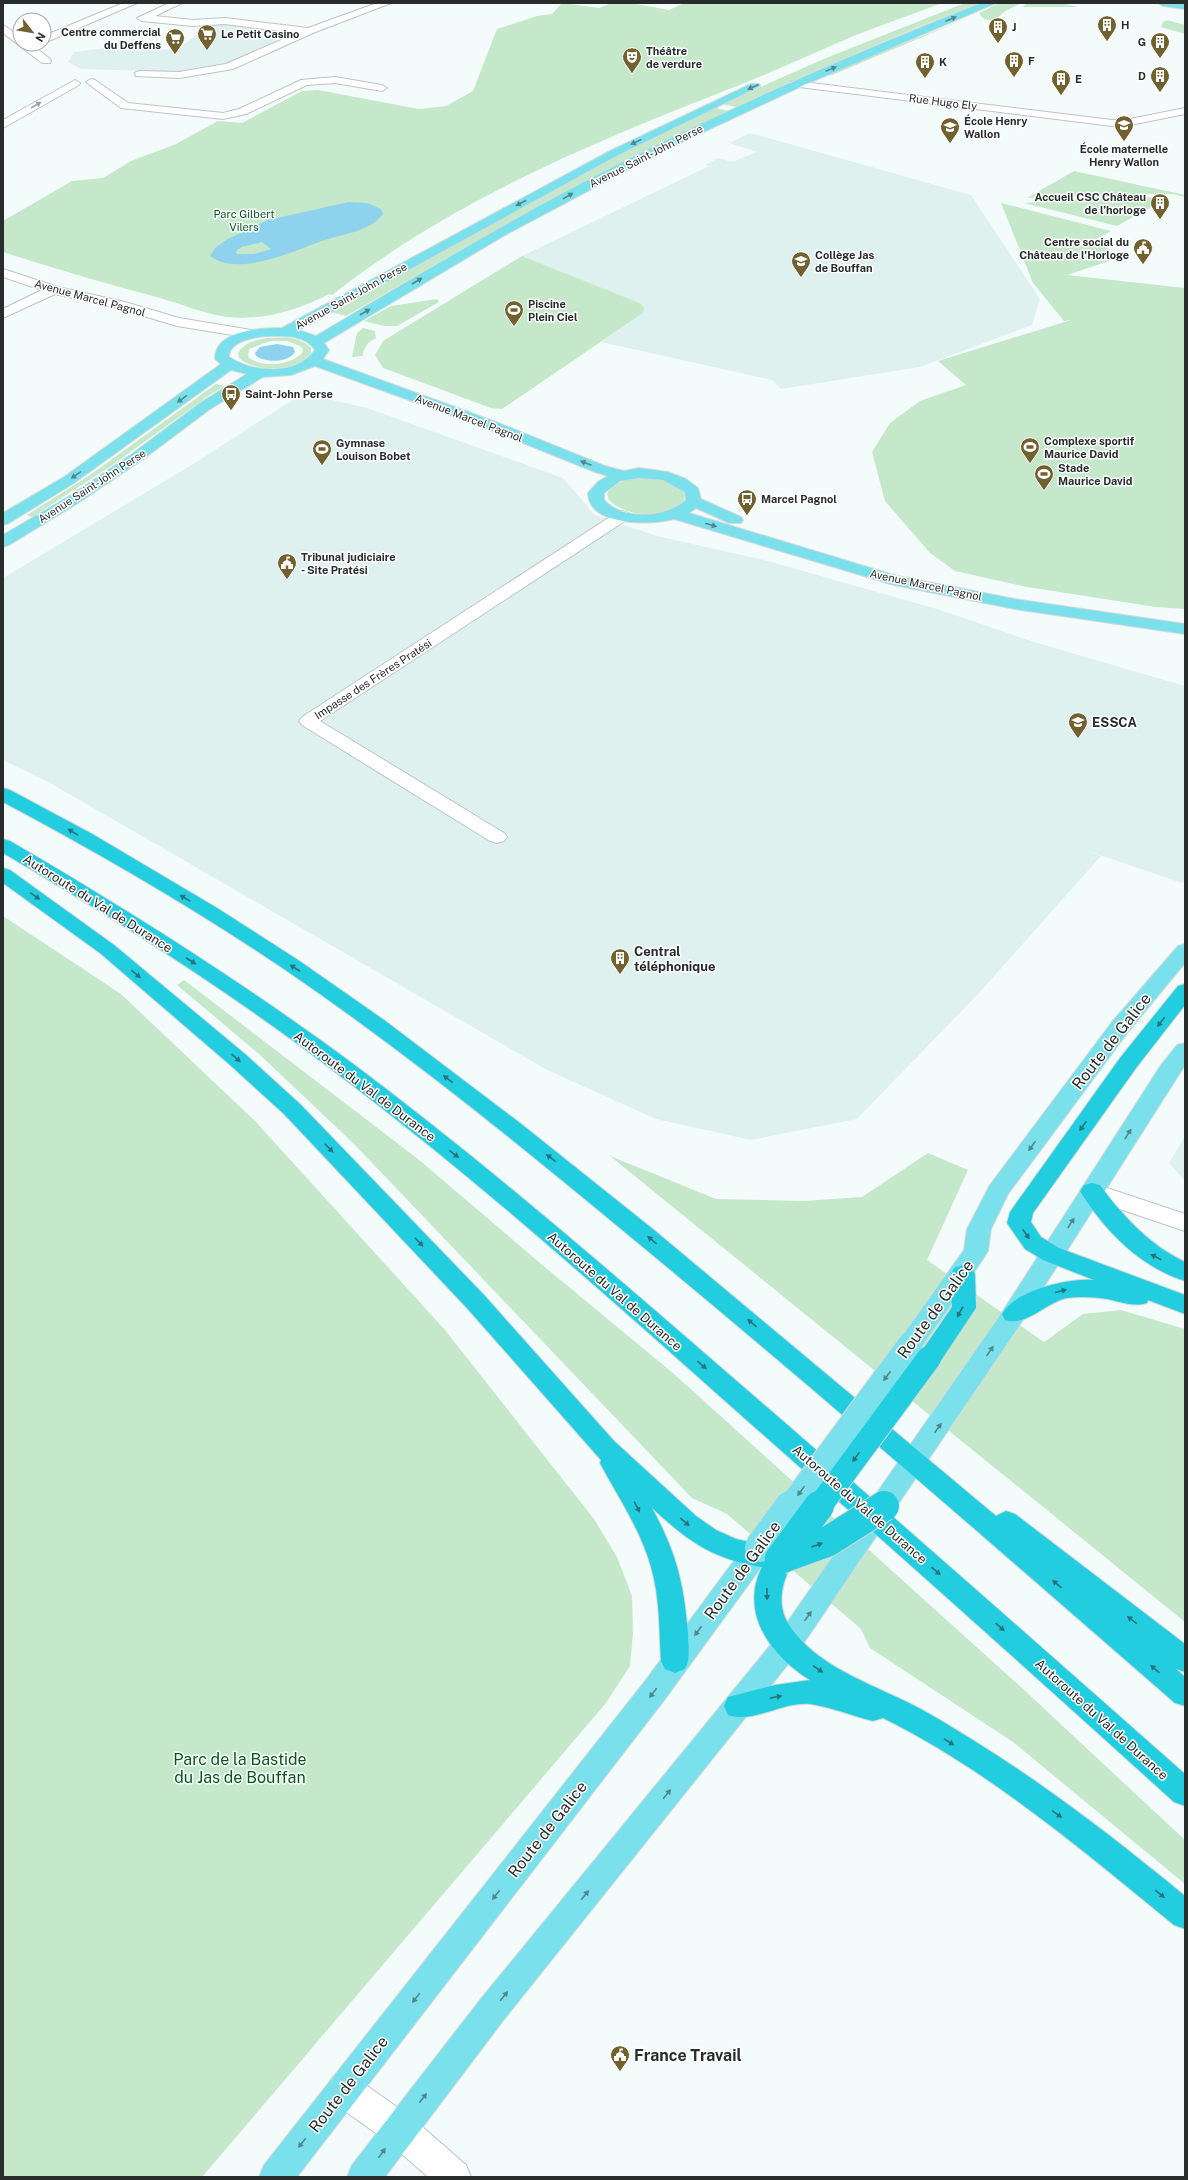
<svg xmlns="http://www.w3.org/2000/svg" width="1188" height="2180" font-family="'Public Sans',sans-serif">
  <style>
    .built { fill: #dff1ef }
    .green { fill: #c4e8c9; fill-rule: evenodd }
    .water { fill: #8ed2ee; fill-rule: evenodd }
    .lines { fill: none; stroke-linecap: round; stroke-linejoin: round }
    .minor-casing { stroke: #bcc4c3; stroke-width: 2 }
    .major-casing { stroke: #d8d9d9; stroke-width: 2 }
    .highway-casing { stroke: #d8d9d9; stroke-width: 2 }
    .minor { fill: #fff; fill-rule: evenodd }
    .major { fill: #7ae1ec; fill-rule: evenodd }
    .highway { fill: #22cde0; fill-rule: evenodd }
    .major-bridge-far1-casing { stroke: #d8d9d9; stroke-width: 26; stroke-linecap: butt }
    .major-bridge-casing { stroke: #d8d9d9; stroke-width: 32; stroke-linecap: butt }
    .highway-bridge-far1-casing { stroke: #d8d9d9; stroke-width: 26; stroke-linecap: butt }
    .highway-bridge-casing { stroke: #d8d9d9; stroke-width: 32; stroke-linecap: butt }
    .major-bridge-far1 { stroke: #7ae1ec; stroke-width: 24 }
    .major-bridge { stroke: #7ae1ec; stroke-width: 30 }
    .highway-bridge-far1 { stroke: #22cde0; stroke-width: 24 }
    .highway-bridge { stroke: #22cde0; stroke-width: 30 }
    .oneway { fill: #51868c }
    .oneway2 { fill: #9ea0a0 }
    .oneway3 { fill: #25747c }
    .labels { text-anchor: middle; stroke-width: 3; stroke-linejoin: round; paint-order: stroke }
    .far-poi-label { font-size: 11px; font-weight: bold; fill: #282c2b; stroke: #fff; text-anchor: start }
    .far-street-label { font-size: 11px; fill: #282c2b; stroke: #fff }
    .far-park-label { font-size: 11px; fill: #045522; stroke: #fff }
    .poi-label { font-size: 13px; font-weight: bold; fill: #282c2b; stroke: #fff; text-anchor: start }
    .street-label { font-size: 13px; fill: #282c2b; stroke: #fff }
    .near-street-label { font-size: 16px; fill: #282c2b; stroke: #fff }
    .near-park-label { font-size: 16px; fill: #045522; stroke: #fff }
    .near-poi-label { font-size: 16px; font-weight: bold; fill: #282c2b; stroke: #fff; text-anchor: start }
  </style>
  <rect width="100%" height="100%" fill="#f4fcfb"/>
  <g class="built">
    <polygon points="213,24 293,33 234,62 181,72 81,69 68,62 74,52 120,46 175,50"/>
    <polygon points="750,133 971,195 1040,299 1032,325 920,367 781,389 772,380 601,342 643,313 640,303 522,256 709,166 705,165 718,158 732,162 757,152 729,143"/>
    <polygon points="294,399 328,399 367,408 563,478 595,515 657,536 768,561 937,609 1034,642 1185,686 1185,881 1182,883 1085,850 1101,856 980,992 857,1119 751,1140 656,1119 547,1070 50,783 3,760 3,578 193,464"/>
    <polygon points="1185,1136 1185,1181 1169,1163"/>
  </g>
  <g class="green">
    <path d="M 562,3 L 599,8 L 611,3 L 631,3 L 669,10 L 682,4 L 680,3 L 942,3 C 914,14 884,24 856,35 C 816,52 777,70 737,86 C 594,142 454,199 332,295 L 329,294 C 299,310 262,321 227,317 C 205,314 181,304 160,298 C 107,284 55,269 3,252 L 3,221 L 72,181 L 103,178 L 131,161 L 176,144 L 218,121 L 242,123 L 302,91 L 318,90 L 419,109 L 446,106 L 473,91 L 497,29 L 537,16 L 552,14 Z"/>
    <polygon points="965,3 982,3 918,27 799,78 736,107 722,104 826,58"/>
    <path d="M 999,3 L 1021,3 L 1004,12 L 995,20 C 988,20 982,20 979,13 Z"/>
    <polygon points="1027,3 1059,3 1079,7 1022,7"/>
    <polygon points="970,17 832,75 827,74"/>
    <polygon points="1167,20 1185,25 1185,34 1161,27 1163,22"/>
    <path d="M 716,108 L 730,111 C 598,170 472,243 346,316 L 331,312 L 614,156 Z"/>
    <polygon points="1074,171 1185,195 1185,197 1172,194 1141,194 1143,197 1167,198 1117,226 1024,203 1094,198 1091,195 1027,198"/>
    <polygon points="1001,203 1111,231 1091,242 1110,249 1109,261 1067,275 1185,288 1185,609 1156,607 1027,587 955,571 930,553 885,501 872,452 890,423 920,401 966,385 938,361 1071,320 1064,321 1033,283"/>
    <polygon points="522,256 640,303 644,308 643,313 502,409 491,408 383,368 375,355 383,341"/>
    <polygon points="437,299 439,302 397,326 384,326 364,321 391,306"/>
    <polygon points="363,328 375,331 376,338 368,343 363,352 363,356 352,357 357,333"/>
    <path d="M 268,338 C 283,337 300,336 311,348 L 311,353 C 297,372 256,373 239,358 L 238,353 C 245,342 256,340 268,338 ZM 270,341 L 287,341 L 300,346 L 303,349 L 302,353 C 290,366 261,368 248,357 L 249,349 Z"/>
    <polygon points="216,384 225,386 208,396 111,466 32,517 27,515 90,475"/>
    <path d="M 649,478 C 659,479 699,487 680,505 C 662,520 624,516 609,500 L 607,494 C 616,479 634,479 649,478 Z"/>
    <polygon points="3,916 121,994 255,1121 445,1330 594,1519 617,1557 632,1596 633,1633 630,1666 606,1703 202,2177 3,2177"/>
    <polygon points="184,980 418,1159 546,1268 674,1374 1022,1688 1185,1840 1185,1884 1013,1742 870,1648 861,1629 727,1514 692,1498 354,1144 259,1054 177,985"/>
    <polygon points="928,1153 968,1170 927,1260 1044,1342 1083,1314 1121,1310 1185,1329 1185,1622 610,1156 716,1199 803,1201 862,1197"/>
  </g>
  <g class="water">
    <path d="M 349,202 L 367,203 L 381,209 L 383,214 C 371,231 343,234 325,240 C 295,250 239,278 210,256 L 215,248 L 226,240 L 268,220 ZM 262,242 L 271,249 L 254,254 L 237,254 L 236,251 L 242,247 Z"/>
    <path d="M 277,344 L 293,347 L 295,352 C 288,363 266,363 256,356 L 255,353 L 260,347 Z"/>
  </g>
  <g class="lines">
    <defs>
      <g id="minor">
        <polygon points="123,3 137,3 44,43 44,36"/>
        <polygon points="169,3 182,3 155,16 193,20 225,18 308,28 377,3 391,3 313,33 233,69 179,78 136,76 135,74 136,72 140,71 179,72 226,64 297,33 225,24 193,26 142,21 137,18"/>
        <polygon points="3,25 20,36 20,44 31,44 50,59 51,61 50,63 42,63 3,33"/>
        <polygon points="335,77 382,85 387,88 382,91 335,83 307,85 246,114 223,119 121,108 86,82 91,79 95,80 128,103 223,113 239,109 301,80"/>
        <polygon points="75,80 80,83 79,85 3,128 3,120"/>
        <polygon points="795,81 1112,120 1130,119 1185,108 1185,114 1130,125 1112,126 791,86 790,84 791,82"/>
        <polygon points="3,269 58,287 125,302 179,318 251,330 258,334 251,338 177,326 117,308 55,294 3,318 3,309 42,290 3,277"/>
        <polygon points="622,511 628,513 630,516 628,519 320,721 504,833 507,837 504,841 497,843 490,841 302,725 299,721 302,717 616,513"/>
        <polygon points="1092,1183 1185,1214 1185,1231 1084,1197 1080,1191 1084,1185"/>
        <polygon points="344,2074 356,2078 411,2117 466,2165 471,2177 428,2177 387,2141 332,2102 327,2090 332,2078"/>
      </g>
      <g id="major">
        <path d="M 982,3 L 996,3 L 804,85 L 663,151 L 505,235 L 324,343 L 329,350 L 323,359 L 496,422 L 605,466 L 624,471 L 639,468 L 668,472 L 686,479 L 698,488 L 701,499 L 741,517 L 743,520 L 741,523 L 729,523 L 696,508 L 689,513 L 897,576 L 1015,599 L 1185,624 L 1185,634 L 1015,609 L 894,585 L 674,519 C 652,525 589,527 588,493 L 599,481 L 608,476 L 595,472 L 486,428 L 315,366 L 291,375 L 263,377 L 210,409 L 142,460 L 78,503 L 9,545 L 3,547 L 3,535 L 68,497 L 132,454 L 200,403 L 247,374 L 231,370 L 74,483 L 9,523 L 3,525 L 3,513 L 64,477 L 221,364 L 215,359 C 215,330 261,328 282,328 L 610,151 L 751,84 L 759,84 L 760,86 L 618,155 L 299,330 L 316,336 C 400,286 483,236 569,190 C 703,119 842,58 982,3 ZM 267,336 C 283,336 305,334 315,350 C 297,376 253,373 229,357 C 229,341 255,337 267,336 ZM 639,478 L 663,480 L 685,492 L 686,500 C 666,518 623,521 604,500 L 604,493 L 620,481 Z"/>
        <polygon points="1158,3 1185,3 1185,9 1163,6"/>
        <polygon points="1185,944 1185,963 1128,1032 1008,1194 991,1229 988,1251 979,1265 919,1350 910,1353 901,1350 898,1344 901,1338 964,1250 967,1229 990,1185 1112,1022 1178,946"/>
        <polygon points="1185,1043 1185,1065 1019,1326 797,1653 502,2022 385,2177 347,2177 352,2165 480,2000 777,1637 1001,1314 1161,1065 1177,1045"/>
        <polygon points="760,1536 770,1539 774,1547 770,1555 665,1699 297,2177 259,2177 264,2165 645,1681 750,1539"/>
      </g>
      <g id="highway">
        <path d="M 3,788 L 10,790 L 94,835 L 217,908 L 298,960 L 384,1020 L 520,1123 L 654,1230 L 996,1516 L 1006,1511 L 1015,1514 L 1185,1644 L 1185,1672 L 1176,1669 L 1185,1677 L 1185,1706 L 1175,1703 C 993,1545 812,1386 626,1233 C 515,1141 403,1050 284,969 C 194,908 99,853 3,802 Z"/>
        <path d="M 3,839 L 10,841 C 127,909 242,982 352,1063 C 499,1173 637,1295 776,1415 C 913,1534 1050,1654 1185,1774 L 1185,1806 L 1174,1802 C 1034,1675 892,1548 750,1423 C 616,1304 482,1183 339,1075 C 232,993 119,921 3,853 Z"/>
        <path d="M 3,868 L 10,870 L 114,945 L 245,1054 L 300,1104 L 484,1295 L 614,1441 L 696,1516 L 716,1530 L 736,1539 L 790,1551 L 794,1559 C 783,1580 775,1603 789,1625 C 816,1666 869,1683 911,1704 C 933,1715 955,1729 976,1742 C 1050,1788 1118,1841 1185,1896 L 1185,1929 L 1174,1925 C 1085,1852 987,1769 883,1718 L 873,1721 C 853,1716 831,1707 810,1704 C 783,1701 753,1724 728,1715 L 724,1706 L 728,1697 L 775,1685 L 810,1680 C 771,1656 739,1613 762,1567 C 712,1559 688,1541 652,1508 C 676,1552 684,1583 688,1634 C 688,1646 691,1658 685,1669 L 675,1673 L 665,1669 L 661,1661 C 659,1630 660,1597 651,1567 C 641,1530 618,1497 600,1463 L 601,1460 L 466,1307 L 284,1114 L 229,1064 L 100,953 L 3,883 Z"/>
        <path d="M 1185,984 L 1185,1005 L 1136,1068 L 1033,1213 L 1031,1222 L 1041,1237 L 1059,1248 L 1185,1295 L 1185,1314 L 1148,1300 L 1147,1303 C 1133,1307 1121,1302 1107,1299 C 1094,1297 1081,1296 1067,1298 C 1046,1302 1027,1327 1005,1320 L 1002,1314 C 1015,1290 1069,1278 1094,1280 L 1043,1260 L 1025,1249 L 1007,1223 L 1010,1212 L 1120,1058 L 1178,986 Z"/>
        <path d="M 1092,1183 L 1100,1185 C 1124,1217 1148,1244 1185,1262 L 1185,1281 C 1140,1267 1104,1230 1080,1191 L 1084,1185 Z"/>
        <polygon points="963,1265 972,1268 975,1274 976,1308 938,1365 929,1367 920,1365 917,1358 952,1307 951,1274 954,1268"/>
      </g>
    </defs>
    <use href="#minor" class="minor-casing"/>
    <use href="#major" class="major-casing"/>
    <use href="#highway" class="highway-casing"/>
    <use href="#minor" class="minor"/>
    <use href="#major" class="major"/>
    <use href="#highway" class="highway"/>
    <defs>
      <polyline id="major-bridge-far1" points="790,1507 910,1344"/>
      <polyline id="major-bridge" points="760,1547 790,1506"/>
      <g id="highway-bridge-far1">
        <polyline points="819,1507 929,1358"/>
        <polyline points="882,1507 884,1506"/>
      </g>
      <g id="highway-bridge">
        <polyline points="780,1559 819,1506"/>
        <polyline points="780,1559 827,1542 884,1506"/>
      </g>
    </defs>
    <use href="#major-bridge-far1" class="major-bridge-far1-casing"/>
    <use href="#major-bridge" class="major-bridge-casing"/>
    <use href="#highway-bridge-far1" class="highway-bridge-far1-casing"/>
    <use href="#highway-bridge" class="highway-bridge-casing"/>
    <use href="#major-bridge-far1" class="major-bridge-far1"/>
    <use href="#major-bridge" class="major-bridge"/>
    <use href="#highway-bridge-far1" class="highway-bridge-far1"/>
    <use href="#highway-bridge" class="highway-bridge"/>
  </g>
  <defs><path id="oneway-solid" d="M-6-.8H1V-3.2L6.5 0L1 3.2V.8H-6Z"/></defs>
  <g class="oneway">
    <use href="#oneway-solid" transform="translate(951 19) rotate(-22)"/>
    <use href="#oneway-solid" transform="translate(831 69) rotate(-22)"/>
    <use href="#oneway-solid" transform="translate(753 87) rotate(156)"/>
    <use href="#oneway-solid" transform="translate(636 142) rotate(154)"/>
    <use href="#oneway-solid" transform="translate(568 196) rotate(-29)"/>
    <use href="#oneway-solid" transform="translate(521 203) rotate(152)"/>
    <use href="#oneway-solid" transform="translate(417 281) rotate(-30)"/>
    <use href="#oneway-solid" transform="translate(365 312) rotate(-30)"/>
    <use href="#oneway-solid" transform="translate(182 399) rotate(144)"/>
    <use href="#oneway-solid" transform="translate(586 463) rotate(-159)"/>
    <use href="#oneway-solid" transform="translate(76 475) rotate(145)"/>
    <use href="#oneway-solid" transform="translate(711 525) rotate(16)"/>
    <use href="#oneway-solid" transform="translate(1128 1134) rotate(-58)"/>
    <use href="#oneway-solid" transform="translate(1032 1146) rotate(126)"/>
    <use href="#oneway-solid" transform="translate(1071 1223) rotate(-57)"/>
    <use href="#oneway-solid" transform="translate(990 1351) rotate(-56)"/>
    <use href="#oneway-solid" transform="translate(887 1376) rotate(127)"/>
    <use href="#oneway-solid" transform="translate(938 1428) rotate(-55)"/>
    <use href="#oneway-solid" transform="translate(801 1491) rotate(126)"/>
    <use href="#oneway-solid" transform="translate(808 1616) rotate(-55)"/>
    <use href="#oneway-solid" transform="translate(698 1631) rotate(127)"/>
    <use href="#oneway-solid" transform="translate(653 1693) rotate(127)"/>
    <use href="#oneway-solid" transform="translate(667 1794) rotate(-51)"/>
    <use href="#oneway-solid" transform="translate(496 1895) rotate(128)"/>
    <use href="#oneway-solid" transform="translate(585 1895) rotate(-51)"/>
    <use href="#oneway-solid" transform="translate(504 1996) rotate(-51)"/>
    <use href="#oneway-solid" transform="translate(416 1998) rotate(128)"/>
    <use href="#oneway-solid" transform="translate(423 2098) rotate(-52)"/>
    <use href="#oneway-solid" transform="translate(302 2143) rotate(128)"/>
    <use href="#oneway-solid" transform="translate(382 2153) rotate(-54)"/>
  </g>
  <use class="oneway2" href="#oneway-solid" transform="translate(36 105) rotate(-31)"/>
  <g class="oneway3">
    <use href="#oneway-solid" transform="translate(73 832) rotate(-149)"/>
    <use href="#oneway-solid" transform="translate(35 896) rotate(35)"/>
    <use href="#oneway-solid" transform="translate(185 898) rotate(-149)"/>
    <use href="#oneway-solid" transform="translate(191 961) rotate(33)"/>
    <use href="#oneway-solid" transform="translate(295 968) rotate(-147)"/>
    <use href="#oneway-solid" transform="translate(136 974) rotate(40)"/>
    <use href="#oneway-solid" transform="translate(1161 1022) rotate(128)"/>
    <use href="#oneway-solid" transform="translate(236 1058) rotate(41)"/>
    <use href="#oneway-solid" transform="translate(448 1079) rotate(-143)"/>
    <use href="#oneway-solid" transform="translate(1083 1126) rotate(125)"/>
    <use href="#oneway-solid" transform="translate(329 1148) rotate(46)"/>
    <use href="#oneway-solid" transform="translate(454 1154) rotate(38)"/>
    <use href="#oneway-solid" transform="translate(551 1158) rotate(-142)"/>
    <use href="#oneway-solid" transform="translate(1026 1234) rotate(54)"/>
    <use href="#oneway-solid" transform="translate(652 1240) rotate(-140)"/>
    <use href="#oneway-solid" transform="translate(419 1242) rotate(46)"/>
    <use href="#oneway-solid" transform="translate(1156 1257) rotate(-152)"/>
    <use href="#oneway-solid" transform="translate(1061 1291) rotate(-14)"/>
    <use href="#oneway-solid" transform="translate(960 1312) rotate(119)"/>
    <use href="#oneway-solid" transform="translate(752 1323) rotate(-140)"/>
    <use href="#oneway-solid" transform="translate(702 1365) rotate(41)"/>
    <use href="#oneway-solid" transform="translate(856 1457) rotate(126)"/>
    <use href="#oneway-solid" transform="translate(637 1507) rotate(62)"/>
    <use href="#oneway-solid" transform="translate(685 1522) rotate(41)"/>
    <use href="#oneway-solid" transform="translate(817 1545) rotate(-20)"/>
    <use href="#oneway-solid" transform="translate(936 1571) rotate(41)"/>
    <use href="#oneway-solid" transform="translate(1057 1584) rotate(-139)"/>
    <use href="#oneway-solid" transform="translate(767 1594) rotate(89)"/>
    <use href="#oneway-solid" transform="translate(1132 1620) rotate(-142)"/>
    <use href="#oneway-solid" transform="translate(1000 1627) rotate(42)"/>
    <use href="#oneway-solid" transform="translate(818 1669) rotate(34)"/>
    <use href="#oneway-solid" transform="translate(1155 1669) rotate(-139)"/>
    <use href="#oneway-solid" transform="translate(776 1697) rotate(-11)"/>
    <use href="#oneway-solid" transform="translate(949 1742) rotate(32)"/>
    <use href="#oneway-solid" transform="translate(1057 1814) rotate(35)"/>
    <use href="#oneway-solid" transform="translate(1160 1894) rotate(39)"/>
  </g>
  <defs>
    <symbol id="building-pin" viewBox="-11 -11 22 30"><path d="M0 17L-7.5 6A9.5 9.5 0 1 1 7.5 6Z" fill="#72612f" stroke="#fff"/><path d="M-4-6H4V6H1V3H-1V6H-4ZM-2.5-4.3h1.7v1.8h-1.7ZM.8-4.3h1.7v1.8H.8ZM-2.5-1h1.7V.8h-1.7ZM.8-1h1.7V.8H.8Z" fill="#fff"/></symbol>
    <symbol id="supermarket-pin" viewBox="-11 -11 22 30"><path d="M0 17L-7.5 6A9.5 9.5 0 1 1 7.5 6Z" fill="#72612f" stroke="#fff"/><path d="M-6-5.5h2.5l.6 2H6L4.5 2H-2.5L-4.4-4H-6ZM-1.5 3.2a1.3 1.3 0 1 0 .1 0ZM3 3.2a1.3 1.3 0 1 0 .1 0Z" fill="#fff"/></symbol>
    <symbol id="theatre-pin" viewBox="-11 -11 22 30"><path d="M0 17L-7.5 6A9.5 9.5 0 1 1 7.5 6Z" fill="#72612f" stroke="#fff"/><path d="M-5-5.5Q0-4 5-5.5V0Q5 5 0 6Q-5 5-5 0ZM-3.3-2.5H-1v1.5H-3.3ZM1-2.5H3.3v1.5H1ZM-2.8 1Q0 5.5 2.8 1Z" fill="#fff"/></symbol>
    <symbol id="school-pin" viewBox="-11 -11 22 30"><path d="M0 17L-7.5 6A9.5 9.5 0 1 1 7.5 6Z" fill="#72612f" stroke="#fff"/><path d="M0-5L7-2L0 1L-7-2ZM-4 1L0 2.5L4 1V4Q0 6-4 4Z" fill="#fff"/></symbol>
    <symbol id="civic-pin" viewBox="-11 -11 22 30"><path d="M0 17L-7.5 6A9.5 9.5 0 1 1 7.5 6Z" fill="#72612f" stroke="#fff"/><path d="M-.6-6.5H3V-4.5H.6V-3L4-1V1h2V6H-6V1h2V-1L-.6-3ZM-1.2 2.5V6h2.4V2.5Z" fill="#fff"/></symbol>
    <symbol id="stadium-pin" viewBox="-11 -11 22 30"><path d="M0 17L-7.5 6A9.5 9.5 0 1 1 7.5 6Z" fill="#72612f" stroke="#fff"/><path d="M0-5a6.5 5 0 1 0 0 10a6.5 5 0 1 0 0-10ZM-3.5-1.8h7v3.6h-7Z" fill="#fff"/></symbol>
    <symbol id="bus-pin" viewBox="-11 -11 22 30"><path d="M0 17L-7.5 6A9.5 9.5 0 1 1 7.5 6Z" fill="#72612f" stroke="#fff"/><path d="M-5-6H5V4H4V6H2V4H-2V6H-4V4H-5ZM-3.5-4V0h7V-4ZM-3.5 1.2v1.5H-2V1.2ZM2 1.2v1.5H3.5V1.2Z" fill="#fff"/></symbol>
    <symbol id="university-pin" viewBox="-11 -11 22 30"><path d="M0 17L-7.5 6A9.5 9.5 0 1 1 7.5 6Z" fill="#72612f" stroke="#fff"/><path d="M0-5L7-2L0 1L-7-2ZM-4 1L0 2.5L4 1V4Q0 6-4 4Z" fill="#fff"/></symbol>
  </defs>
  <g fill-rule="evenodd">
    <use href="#building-pin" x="1096" y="14" width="22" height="30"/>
    <use href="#building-pin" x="987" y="16" width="22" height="30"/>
    <use href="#supermarket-pin" x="196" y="23" width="22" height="30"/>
    <use href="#supermarket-pin" x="164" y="27" width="22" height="30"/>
    <use href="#building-pin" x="1149" y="31" width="22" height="30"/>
    <use href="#theatre-pin" x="621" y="46" width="22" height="30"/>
    <use href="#building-pin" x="1003" y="50" width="22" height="30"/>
    <use href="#building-pin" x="914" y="51" width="22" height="30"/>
    <use href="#building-pin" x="1149" y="65" width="22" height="30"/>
    <use href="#building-pin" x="1050" y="68" width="22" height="30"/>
    <use href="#school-pin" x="1113" y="114" width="22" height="30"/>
    <use href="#school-pin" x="939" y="116" width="22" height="30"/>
    <use href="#building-pin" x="1149" y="192" width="22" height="30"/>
    <use href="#civic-pin" x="1132" y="237" width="22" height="30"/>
    <use href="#school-pin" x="790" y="250" width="22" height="30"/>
    <use href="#stadium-pin" x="503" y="299" width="22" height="30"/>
    <use href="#bus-pin" x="220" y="383" width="22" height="30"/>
    <use href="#stadium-pin" x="1019" y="436" width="22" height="30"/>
    <use href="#stadium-pin" x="311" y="438" width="22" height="30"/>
    <use href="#stadium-pin" x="1033" y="463" width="22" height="30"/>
    <use href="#bus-pin" x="736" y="488" width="22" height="30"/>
    <use href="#civic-pin" x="276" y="552" width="22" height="30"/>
    <use href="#university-pin" x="1067" y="711" width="22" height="30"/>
    <use href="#building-pin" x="609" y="947" width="22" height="30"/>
    <use href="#civic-pin" x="609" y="2044" width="22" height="30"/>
  </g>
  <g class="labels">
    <g class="far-poi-label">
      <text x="1121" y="29">H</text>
      <text x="1012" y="31">J</text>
      <text x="161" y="36" text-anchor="end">Centre commercial<tspan x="161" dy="13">du Deffens</tspan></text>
      <text x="221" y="38">Le Petit Casino</text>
      <text x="1146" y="46" text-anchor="end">G</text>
      <text x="646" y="55">Théâtre<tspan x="646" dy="13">de verdure</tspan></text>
      <text x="1028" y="65">F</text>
      <text x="939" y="66">K</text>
      <text x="1146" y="80" text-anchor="end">D</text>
      <text x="1075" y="83">E</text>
      <text x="964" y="125">École Henry<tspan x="964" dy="13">Wallon</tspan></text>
      <text x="1124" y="153" text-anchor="middle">École maternelle<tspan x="1124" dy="13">Henry Wallon</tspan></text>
      <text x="1146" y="201" text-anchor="end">Accueil CSC Château<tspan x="1146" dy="13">de l’horloge</tspan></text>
      <text x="1129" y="246" text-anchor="end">Centre social du<tspan x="1129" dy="13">Château de l'Horloge</tspan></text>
      <text x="815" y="259">Collège Jas<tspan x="815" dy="13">de Bouffan</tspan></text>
      <text x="528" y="308">Piscine<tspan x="528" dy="13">Plein Ciel</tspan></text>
      <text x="245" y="398">Saint-John Perse</text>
      <text x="1044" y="445">Complexe sportif<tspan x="1044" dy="13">Maurice David</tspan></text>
      <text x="336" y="447">Gymnase<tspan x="336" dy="13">Louison Bobet</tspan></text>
      <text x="1058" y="472">Stade<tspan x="1058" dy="13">Maurice David</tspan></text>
      <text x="761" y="503">Marcel Pagnol</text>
      <text x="301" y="561">Tribunal judiciaire<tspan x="301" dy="13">- Site Pratési</tspan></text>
    </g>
    <g class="far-street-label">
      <text transform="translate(943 102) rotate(7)" y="4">Rue Hugo Ely</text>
      <text transform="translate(646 156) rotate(-27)" y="4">Avenue Saint-John Perse</text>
      <text transform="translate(351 296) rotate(-29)" y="4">Avenue Saint-John Perse</text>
      <text transform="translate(90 298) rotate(15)" y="4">Avenue Marcel Pagnol</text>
      <text transform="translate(469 418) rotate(21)" y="4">Avenue Marcel Pagnol</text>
      <text transform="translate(92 486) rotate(-33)" y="4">Avenue Saint-John Perse</text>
      <text transform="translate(926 585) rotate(12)" y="4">Avenue Marcel Pagnol</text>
      <text transform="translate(373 679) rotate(-33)" y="4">Impasse des Frères Pratési</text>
    </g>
    <g class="far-park-label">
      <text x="244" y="218">Parc Gilbert<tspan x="244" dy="13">Vilers</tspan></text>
    </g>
    <g class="poi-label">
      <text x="1092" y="727">ESSCA</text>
      <text x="634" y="956">Central<tspan x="634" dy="15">téléphonique</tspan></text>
    </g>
    <g class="street-label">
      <text transform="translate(98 903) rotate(32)" y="5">Autoroute du Val de Durance</text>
      <text transform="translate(365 1086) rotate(37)" y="5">Autoroute du Val de Durance</text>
      <text transform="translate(615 1291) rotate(41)" y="5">Autoroute du Val de Durance</text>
      <text transform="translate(860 1504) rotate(41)" y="5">Autoroute du Val de Durance</text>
      <text transform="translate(1102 1719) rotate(42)" y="5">Autoroute du Val de Durance</text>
    </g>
    <g class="near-street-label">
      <text transform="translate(1111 1041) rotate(-52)" y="6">Route de Galice</text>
      <text transform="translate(935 1309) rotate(-54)" y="6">Route de Galice</text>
      <text transform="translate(742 1570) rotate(-54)" y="6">Route de Galice</text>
      <text transform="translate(547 1829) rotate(-52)" y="6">Route de Galice</text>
      <text transform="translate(348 2084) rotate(-52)" y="6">Route de Galice</text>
    </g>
    <g class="near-park-label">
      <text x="240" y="1765">Parc de la Bastide<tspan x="240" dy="18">du Jas de Bouffan</tspan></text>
    </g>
    <g class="near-poi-label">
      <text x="634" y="2061">France Travail</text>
    </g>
  </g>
  <rect width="1188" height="2180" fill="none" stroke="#282c2b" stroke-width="8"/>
  <g transform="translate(32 32) rotate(121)"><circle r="19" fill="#ffffff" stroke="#a9abaa"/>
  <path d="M0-3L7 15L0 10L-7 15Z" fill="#72612f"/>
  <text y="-6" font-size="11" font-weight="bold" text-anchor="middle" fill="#282c2b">N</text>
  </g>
</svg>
